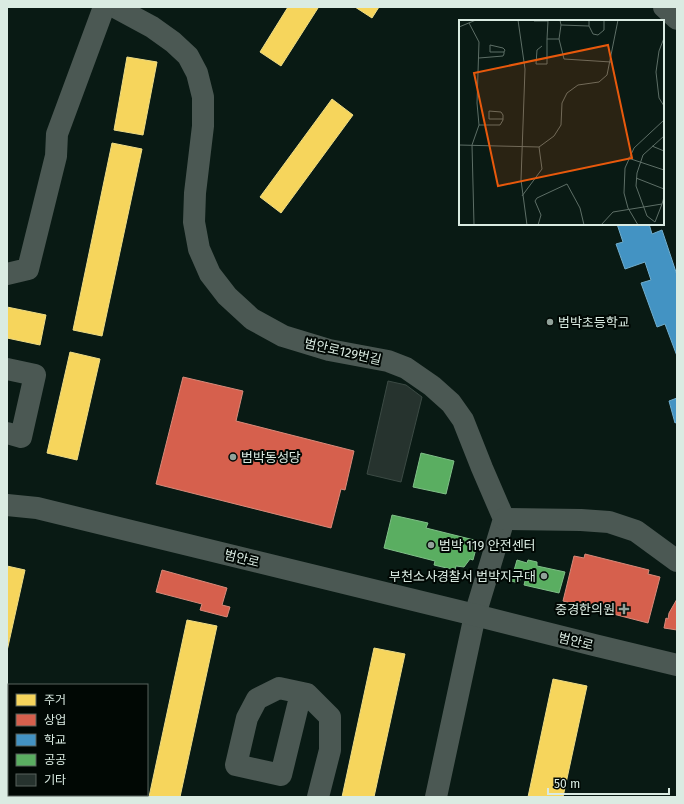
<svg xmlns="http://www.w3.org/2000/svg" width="684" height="804" font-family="'Fira Sans','Noto Sans KR',sans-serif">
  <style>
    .homes { fill: #f6d55c; stroke: #eedc84 }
    .shops { fill: #d6604d; stroke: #d78a7a }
    .schools { fill: #4393c3; stroke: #70adcc }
    .public { fill: #5aae61; stroke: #80c088 }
    .building { fill: #26332e; stroke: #3b4a44 }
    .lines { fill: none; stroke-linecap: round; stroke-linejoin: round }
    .minor { stroke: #4b5853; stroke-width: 22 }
    .poi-dot { fill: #91a29a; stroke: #010804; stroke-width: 1.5 }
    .labels { text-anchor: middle; stroke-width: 4; stroke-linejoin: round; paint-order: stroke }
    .poi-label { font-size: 13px; fill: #daebe2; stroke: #010804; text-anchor: start }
    .street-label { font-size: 13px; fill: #daebe2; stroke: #010804 }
    .inset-road { fill: none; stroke: #5d6e66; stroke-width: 1 }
    .view { fill: #e8590c; fill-opacity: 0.15; stroke: #e8590c; stroke-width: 2 }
    .inset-edge { fill: none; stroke: #daebe2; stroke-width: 2 }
  </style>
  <rect width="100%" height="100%" fill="#091a14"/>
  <g class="homes">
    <polygon points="288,7 318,8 281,66 260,52"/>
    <polygon points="355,7 379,7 372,18"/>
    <polygon points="127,57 157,62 143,135 114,130"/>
    <polygon points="332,99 353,115 281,213 260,197"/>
    <polygon points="112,143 142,149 102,336 73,330"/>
    <polygon points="7,307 46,315 40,345 7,338"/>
    <polygon points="70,352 100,359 77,460 47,453"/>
    <polygon points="7,566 25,570 7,651"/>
    <polygon points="187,620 217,626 180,797 149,797"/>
    <polygon points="374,648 405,654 374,797 342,797"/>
    <polygon points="553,679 587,686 563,797 528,797"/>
  </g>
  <g class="shops">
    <polygon points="183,377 243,391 236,421 354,451 345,490 341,489 331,528 156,484"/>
    <polygon points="585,554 649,570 648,574 660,577 648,623 563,601 574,556 584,558"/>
    <polygon points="162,570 227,588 222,605 230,607 227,617 200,610 202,604 156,592"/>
    <polygon points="677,599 677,630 664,628 666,618 668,619 669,613"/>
  </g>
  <g class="schools">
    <polygon points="617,224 649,224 652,234 662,230 677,275 677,356 665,324 657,327 641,283 651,280 645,262 625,269 616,244 623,242"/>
    <polygon points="677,398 677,422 675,423 669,401"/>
  </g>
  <g class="public">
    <polygon points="421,453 454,461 446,494 413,487"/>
    <polygon points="392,515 428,523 426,528 478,541 473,560 470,559 464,567 456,566 455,570 434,565 435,561 384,548"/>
    <polygon points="517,560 527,563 528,560 537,562 537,566 565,572 559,593 524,585 526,577 521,576 519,583 511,581"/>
  </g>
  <polygon class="building" points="388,381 406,385 422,397 401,482 367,474"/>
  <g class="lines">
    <g class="minor">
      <polyline points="115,7 152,27 173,42 188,56 197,73 203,97 203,126 195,193 194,222 199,249 210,274 227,296 252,319 283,336 329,350 388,361 406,368 432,386 451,403 463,420 482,468 504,519 475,615 436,797"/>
      <polyline points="664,7 677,19"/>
      <polyline points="7,274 28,269 56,156 57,134 104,7"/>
      <polyline points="7,369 35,375 21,437 7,433"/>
      <polyline points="7,505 37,508 475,615 594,645 677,665"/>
      <polyline points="504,519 581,520 609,522 636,531 677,561"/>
      <polyline points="301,693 281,775 236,765 247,718 257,699 279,688 307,694 330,717 330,750 318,797"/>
      <polyline points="7,784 9,784"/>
      <polyline points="52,795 60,797"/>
    </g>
  </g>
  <g class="poi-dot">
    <circle cx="550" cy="322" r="4"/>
    <circle cx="233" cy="457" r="4"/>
    <circle cx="431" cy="545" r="4"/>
    <circle cx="544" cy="576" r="4"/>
    <path d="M622 603h4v4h4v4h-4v4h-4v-4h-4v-4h4z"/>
  </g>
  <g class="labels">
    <g class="poi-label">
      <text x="558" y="327">범박초등학교</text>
      <text x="241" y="462">범박동성당</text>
      <text x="439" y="550">범박 119 안전센터</text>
      <text x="536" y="581" text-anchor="end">부천소사경찰서 범박지구대</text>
      <text x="615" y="614" text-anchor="end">중경한의원</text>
    </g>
    <g class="street-label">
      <text transform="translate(343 351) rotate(13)" y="5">범안로129번길</text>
      <text transform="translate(242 558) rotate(14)" y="5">범안로</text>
      <text transform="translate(576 641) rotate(14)" y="5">범안로</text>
    </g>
  </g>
  <g transform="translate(459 20)">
    <rect width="205" height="205" fill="#091a14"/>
    <path class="inset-road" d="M 59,0 L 66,49 L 62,160 L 68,205M 101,0 L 102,5 L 130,6 L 130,0M 75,1 L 89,1 L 88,19 L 100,19M 10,3 L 20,22 L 18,83 L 20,105 L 13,125 L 15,205M 102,5 L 100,19 L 105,39 L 152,42M 130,6 L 134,14 L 139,15 L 145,10 L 145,0M 0,7 L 17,0M 205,18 L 200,31 L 197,52 L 200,78 L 205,86M 83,26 L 78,30 L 77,44 L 88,44 L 88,19M 20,38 L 44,36 L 45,34 L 45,32 L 46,30 L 44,28 L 31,25 L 31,32 L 45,32M 20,105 L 41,105 L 44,100 L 44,95 L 42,92 L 30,91 L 30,99 L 44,99M 0,125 L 80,127 L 95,116 L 102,105 L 103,83 L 108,73 L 119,65 L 140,62 L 148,55 L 159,0M 193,126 L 205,131M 169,138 L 205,150M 177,158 L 205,169M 63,176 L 83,149 L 80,127M 203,184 L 196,202 L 188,196 L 177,166 L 178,153 L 184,135 L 205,116M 79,205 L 82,195 L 76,181 L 78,178 L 108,164 L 121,188 L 125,205M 142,205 L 154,192 L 203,184 L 205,177M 179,205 L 169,188 L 165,173 L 166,148 L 175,128 L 205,100"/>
    <path class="view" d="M 149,25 L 173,138 L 39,166 L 15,53 Z"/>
    <rect width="205" height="205" class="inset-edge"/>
  </g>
  <rect width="684" height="804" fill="none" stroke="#daebe2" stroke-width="16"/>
  <rect x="8" y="684" width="140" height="112" fill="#010804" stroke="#58635d"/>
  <rect x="16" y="694" width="20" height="12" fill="#f6d55c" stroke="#58635d"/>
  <text x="44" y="704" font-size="12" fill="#daebe2">주거</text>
  <rect x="16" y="714" width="20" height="12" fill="#d6604d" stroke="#58635d"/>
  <text x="44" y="724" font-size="12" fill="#daebe2">상업</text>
  <rect x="16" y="734" width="20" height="12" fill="#4393c3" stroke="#58635d"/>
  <text x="44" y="744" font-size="12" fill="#daebe2">학교</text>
  <rect x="16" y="754" width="20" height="12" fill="#5aae61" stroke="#58635d"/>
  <text x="44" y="764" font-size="12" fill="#daebe2">공공</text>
  <rect x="16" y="774" width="20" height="12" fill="#26332e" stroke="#58635d"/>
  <text x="44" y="784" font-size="12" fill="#daebe2">기타</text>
  <path d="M548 788v6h121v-6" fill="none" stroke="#daebe2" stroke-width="2"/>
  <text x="554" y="788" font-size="12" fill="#daebe2" stroke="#010804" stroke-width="3" paint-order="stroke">50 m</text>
</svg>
